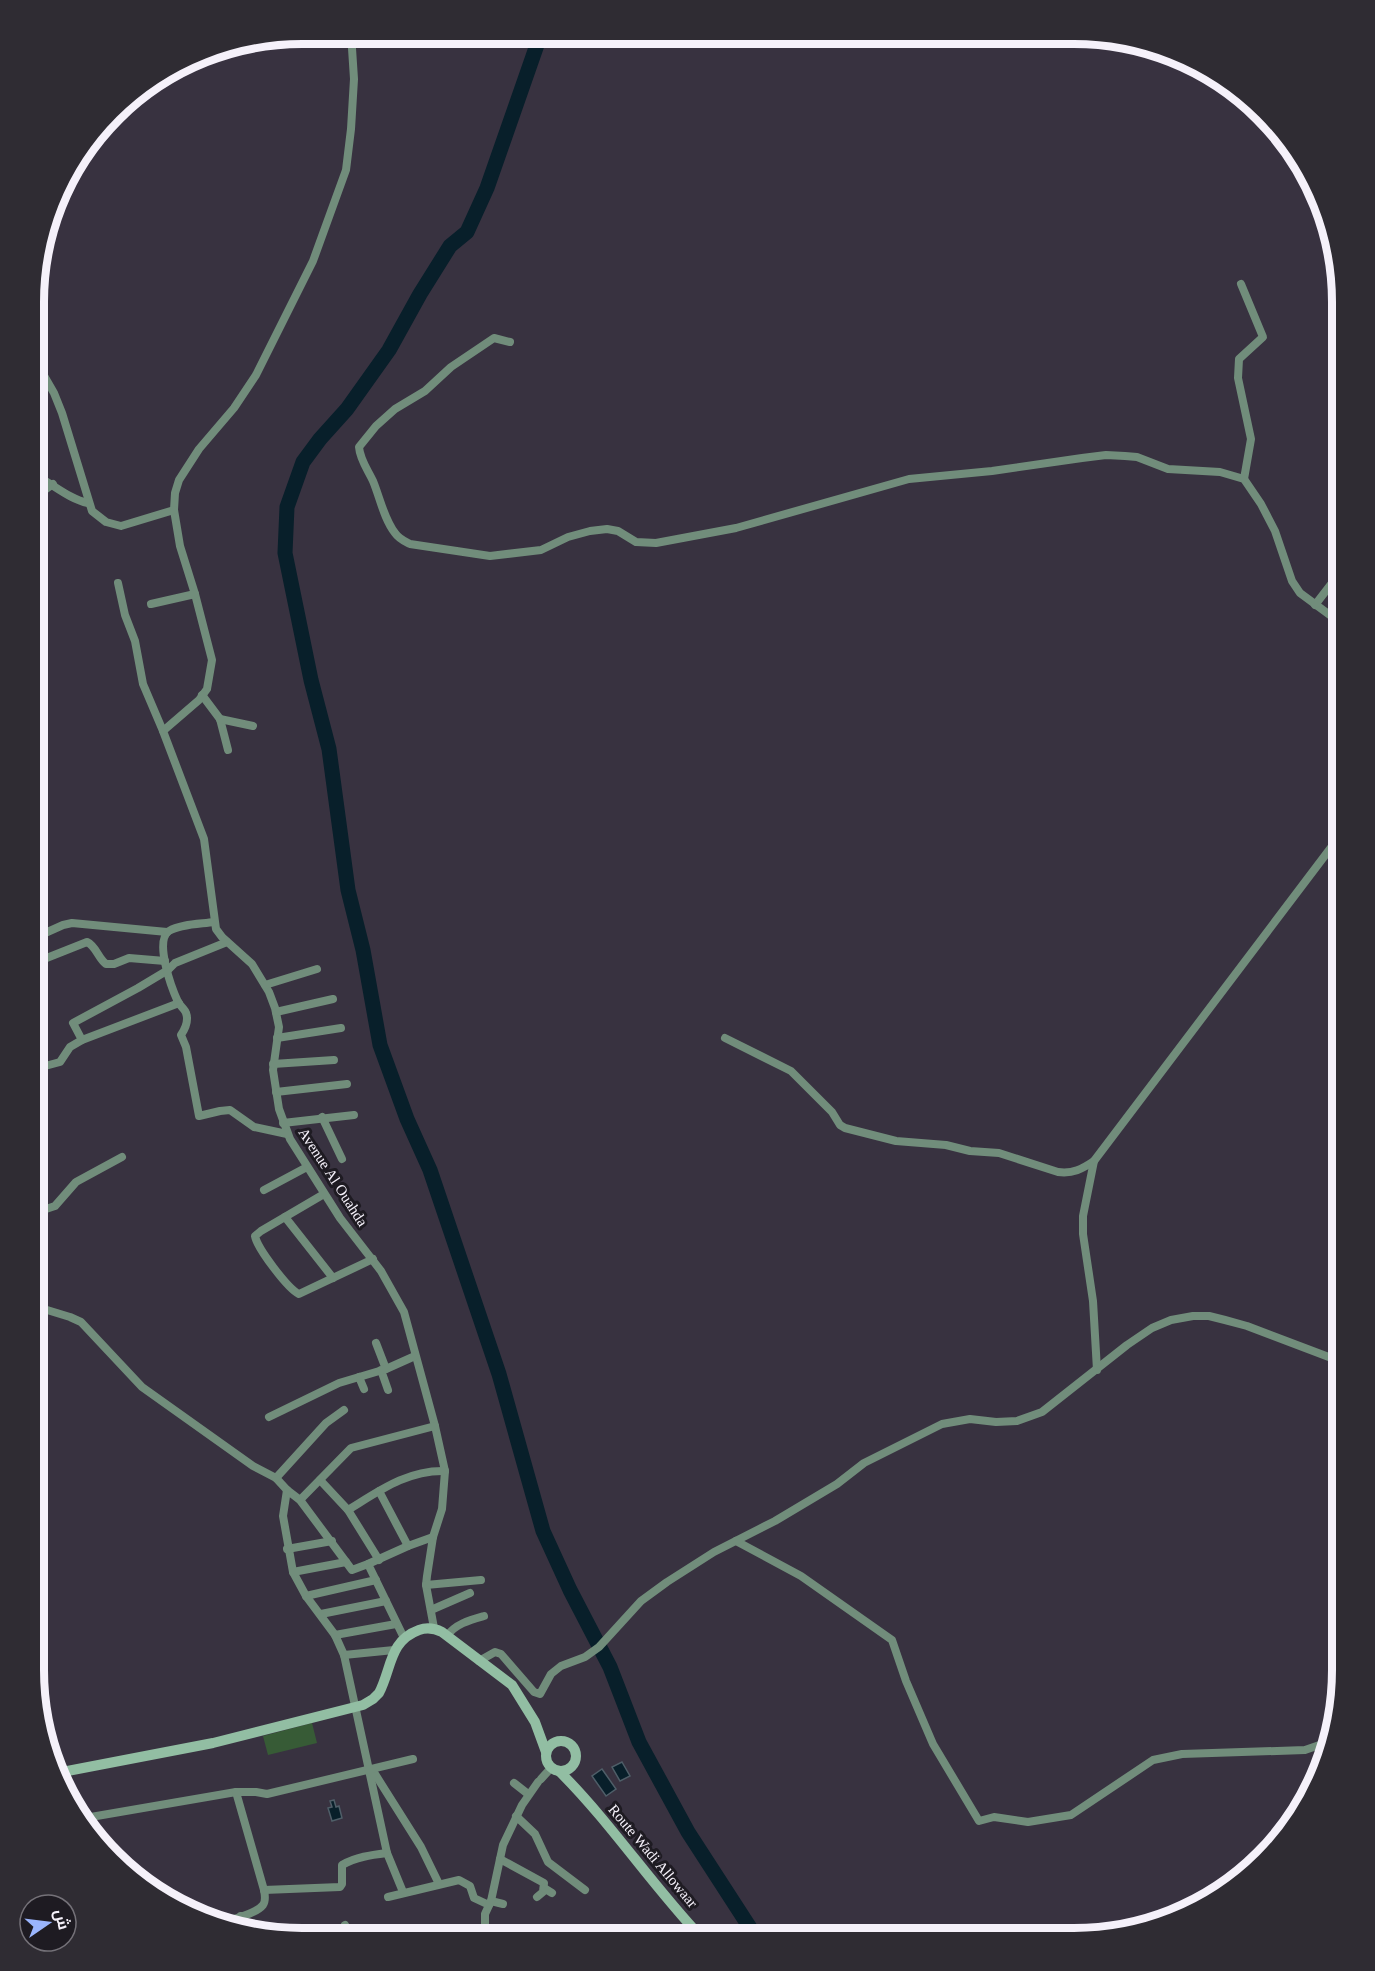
<svg xmlns="http://www.w3.org/2000/svg" width="1375" height="1971" font-family="'Times New Roman',Cairo,serif">
  <style>
    .green { fill: #375b36 }
    .water { fill: #081f2a; stroke: #4f5e68; stroke-width: 1.5 }
    .lines { fill: none; stroke-linecap: round; stroke-linejoin: round }
    .river { stroke: #081f2a; stroke-width: 15 }
    .street { stroke: #718d7b; stroke-width: 8 }
    .secondary { stroke: #92bea3; stroke-width: 10 }
    .labels { text-anchor: middle; stroke-width: 6; stroke-linejoin: round; paint-order: stroke }
    .street-label { font-size: 15px; fill: #f5f1fa; stroke: #1e1b22 }
    .rim { fill: none; stroke: #f5f1fa; stroke-width: 8 }
  </style>
  <rect width="100%" height="100%" fill="#383240"/>
  <polygon class="green" points="312,1723 317,1743 268,1755 263,1736"/>
  <g class="water">
    <polygon points="622,1762 630,1776 620,1781 612,1767"/>
    <polygon points="602,1769 616,1789 606,1796 592,1776"/>
    <polygon points="334,1800 336,1807 339,1806 342,1818 332,1821 328,1808 332,1807 330,1801"/>
  </g>
  <g class="lines">
    <polyline class="river" points="539,34 538,42 487,188 467,232 450,246 420,294 389,350 347,409 320,439 303,462 287,507 285,553 311,680 329,749 348,890 363,950 380,1045 407,1119 430,1170 499,1374 543,1531 570,1590 610,1667 639,1742 688,1832 756,1937"/>
    <g class="street">
      <polyline points="351,33 354,79 351,129 346,170 313,261 256,375 234,408 199,449 179,480 175,493 174,510 180,546 195,594 212,660 207,689 199,700 163,731 204,839 216,929 222,937 252,964 269,992 275,1008 279,1027 273,1070 279,1109 290,1139 340,1218 381,1271 404,1312 435,1426 445,1471 442,1509 433,1537 427,1576 426,1585 434,1628"/>
      <polyline points="1241,284 1263,337 1239,359 1238,378 1251,439 1244,479"/>
      <path d="M 510,342 L 494,338 L 451,367 L 425,391 L 395,409 L 376,426 L 359,447 C 360,460 368,470 373,481 C 380,498 384,519 395,533 C 399,539 404,541 410,544 L 490,556 L 541,550 L 568,537 L 590,531 L 607,529 L 618,531 L 636,542 L 656,543 L 736,528 L 909,479 L 992,471 L 1082,458 L 1106,455 L 1125,456 L 1137,457 L 1168,469 L 1220,472 L 1244,479 L 1261,504 L 1275,531 L 1292,581 L 1300,593 L 1342,624"/>
      <polyline points="35,360 54,393 62,413 92,511 106,522 121,526 174,510"/>
      <path d="M 35,475 C 53,484 69,499 88,503"/>
      <polyline points="35,497 53,484"/>
      <polyline points="118,583 125,615 135,641 143,684 163,731"/>
      <polyline points="151,604 195,594"/>
      <polyline points="1315,605 1342,570"/>
      <polyline points="202,695 220,719 228,750"/>
      <polyline points="220,719 253,726"/>
      <polyline points="1332,847 1342,855"/>
      <path d="M 214,922 C 201,924 180,924 169,931 C 154,941 172,989 178,1002 C 180,1006 185,1009 186,1013 C 189,1021 185,1029 181,1035 L 186,1047 L 199,1116 L 220,1111 L 230,1110 L 254,1127 L 287,1134"/>
      <polyline points="34,938 63,925 72,923 167,932"/>
      <path d="M 34,963 L 87,942 C 96,946 98,958 106,964 L 114,964 L 129,958 L 165,961"/>
      <polyline points="265,985 317,969"/>
      <polyline points="276,1012 333,999"/>
      <polyline points="277,1038 341,1028"/>
      <path d="M 725,1038 L 791,1071 L 832,1112 L 840,1125 L 845,1128 L 896,1141 L 946,1145 L 970,1151 L 999,1153 L 1058,1172 C 1073,1174 1082,1169 1094,1161"/>
      <polyline points="82,1040 73,1023 138,988 168,970 175,963 227,942"/>
      <polyline points="273,1064 334,1060"/>
      <polyline points="34,1069 60,1062 70,1047 82,1040 179,1003"/>
      <polyline points="276,1092 347,1084"/>
      <polyline points="322,1117 342,1159"/>
      <polyline points="283,1123 354,1115"/>
      <polyline points="264,1190 307,1167"/>
      <path d="M 324,1194 L 261,1231 L 255,1236 C 257,1248 288,1289 299,1294 L 373,1259"/>
      <polyline points="34,1213 55,1206 76,1182 122,1157"/>
      <polyline points="285,1217 333,1278"/>
      <polyline points="34,1306 70,1317 81,1322 142,1387 253,1466 276,1478 287,1490 300,1500 352,1570 368,1564"/>
      <polyline points="376,1343 386,1369"/>
      <polyline points="381,1370 388,1390"/>
      <polyline points="1097,1370 1093,1301 1083,1234 1083,1216 1094,1161 1342,833"/>
      <polyline points="359,1377 364,1389"/>
      <polyline points="269,1417 339,1383 386,1369 415,1356"/>
      <polyline points="276,1478 326,1423 344,1410"/>
      <polyline points="320,1480 348,1510 379,1560"/>
      <polyline points="287,1490 283,1516 293,1572 306,1596 335,1635 344,1655 387,1853 403,1892"/>
      <polyline points="379,1491 408,1546 433,1537"/>
      <polyline points="300,1500 351,1448 435,1426"/>
      <path d="M 348,1510 C 379,1491 407,1470 445,1471"/>
      <polyline points="736,1541 801,1576 892,1640 906,1681 933,1744 979,1821 994,1817 1028,1822 1071,1815 1153,1760 1182,1754 1305,1750 1331,1741"/>
      <polyline points="287,1549 332,1541"/>
      <polyline points="293,1572 346,1562"/>
      <polyline points="426,1585 481,1580"/>
      <polyline points="306,1596 376,1580"/>
      <polyline points="431,1610 470,1593"/>
      <polyline points="321,1614 386,1601"/>
      <polyline points="335,1635 396,1624"/>
      <path d="M 447,1636 C 455,1624 470,1620 484,1616"/>
      <polyline points="404,1638 368,1564 408,1546"/>
      <polyline points="344,1655 394,1650"/>
      <polyline points="479,1661 495,1652 501,1654 534,1692 540,1694 551,1674 561,1666 585,1657 599,1647 641,1601 667,1582 714,1552 775,1521 837,1484 864,1463 942,1424 970,1419 996,1422 1017,1421 1042,1412 1127,1345 1152,1328 1171,1320 1193,1316 1209,1316 1225,1320 1247,1326 1342,1362"/>
      <polyline points="367,1770 375,1774 421,1847 439,1884"/>
      <polyline points="541,1779 551,1768"/>
      <polyline points="514,1783 528,1794"/>
      <polyline points="516,1816 535,1834 548,1862 585,1890"/>
      <polyline points="85,1818 236,1792 256,1792 267,1794 413,1759"/>
      <polyline points="500,1859 544,1883 543,1892 537,1897"/>
      <polyline points="544,1888 552,1893"/>
      <path d="M 264,1890 L 340,1887 L 342,1884 L 342,1865 C 356,1857 371,1855 387,1853"/>
      <polyline points="388,1897 459,1880 470,1886 474,1898 489,1905"/>
      <polyline points="491,1901 503,1904"/>
      <polyline points="241,1916 244,1930"/>
      <path d="M 220,1923 C 231,1920 256,1914 263,1905 C 266,1901 265,1895 264,1890 L 236,1792"/>
      <polyline points="345,1925 351,1936"/>
      <polyline points="485,1936 485,1914 491,1901 503,1845 522,1805 538,1782"/>
    </g>
    <g class="secondary">
      <circle cx="561" cy="1756" r="15"/>
      <path d="M 560,1772 C 611,1823 651,1884 701,1937"/>
      <path d="M 57,1773 L 213,1743 L 363,1705 L 373,1699 L 379,1693 C 392,1668 389,1641 419,1630 C 427,1627 434,1628 442,1632 L 512,1685 L 535,1722 L 546,1752"/>
    </g>
  </g>
  <g class="labels">
    <g class="street-label">
      <text transform="translate(333 1177) rotate(57)" y="5">Avenue Al Ouahda</text>
      <text transform="translate(653 1856) rotate(50)" y="5">Route Wadi Allowaar</text>
    </g>
  </g>
  <path d="M0 0H1375V1971H0ZM302 44H1074A258 258 0 0 1 1332 302V1670A258 258 0 0 1 1074 1928H302A258 258 0 0 1 44 1670V302A258 258 0 0 1 302 44Z" fill="#2f2c33" fill-rule="evenodd"/>
  <path class="rim" d="M302 44H1074A258 258 0 0 1 1332 302V1670A258 258 0 0 1 1074 1928H302A258 258 0 0 1 44 1670V302A258 258 0 0 1 302 44Z"/>
  <g transform="translate(48 1923) rotate(76)"><circle r="28" fill="#1e1b22" stroke="#747178" stroke-width="1.5"/>
  <path d="M0-4.5L10 22L0 15L-10 22Z" fill="#9ab5fd"/>
  <text y="-9" font-size="16" font-weight="bold" text-anchor="middle" fill="#f5f1fa">ش</text>
  </g>
</svg>
